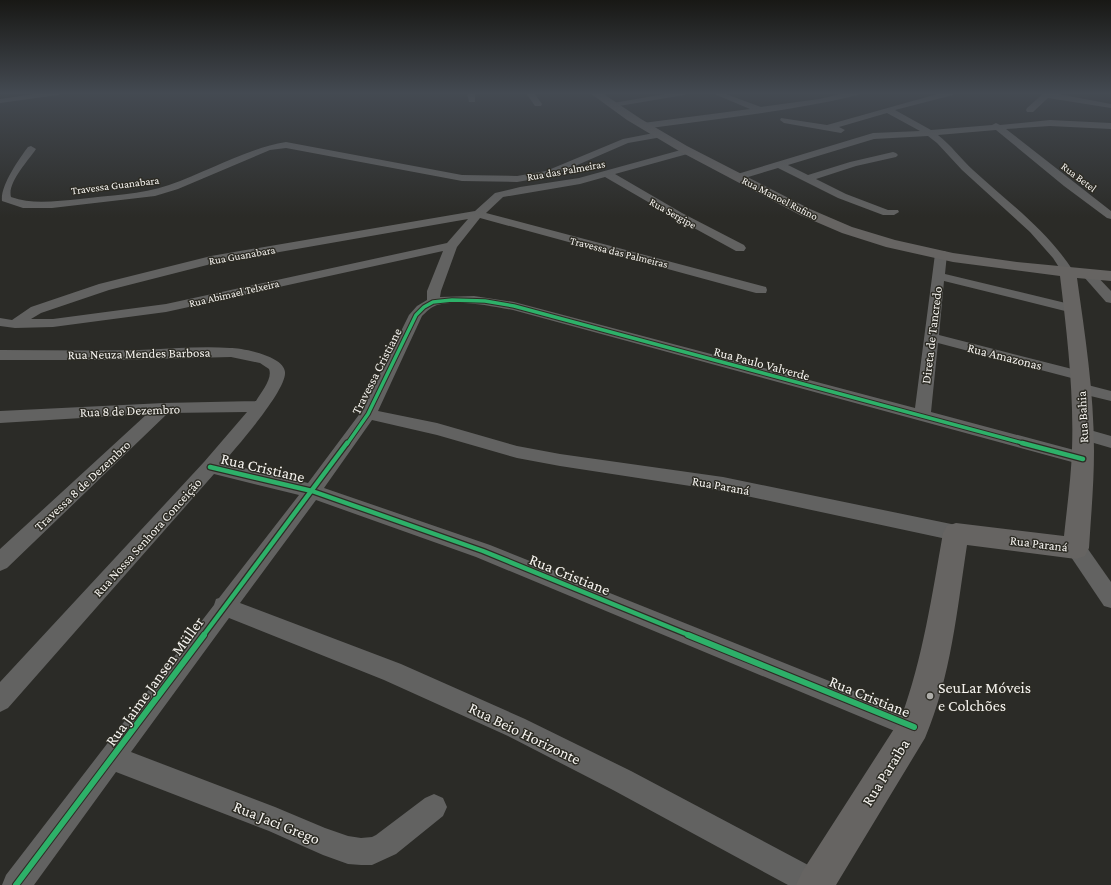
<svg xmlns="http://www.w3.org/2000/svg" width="1111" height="885" font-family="'Crimson Pro',serif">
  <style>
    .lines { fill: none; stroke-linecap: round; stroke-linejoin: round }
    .street { fill: #626261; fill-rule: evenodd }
    .secondary { fill: #666462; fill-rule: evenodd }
    .cycleway-far2-casing { stroke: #2d2c25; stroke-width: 5.5 }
    .cycleway-far1-casing { stroke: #2d2c25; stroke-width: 7 }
    .cycleway-casing { stroke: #2d2c25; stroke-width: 8 }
    .cycleway-far2 { stroke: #2db169; stroke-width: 3.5 }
    .cycleway-far1 { stroke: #2db169; stroke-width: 4.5 }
    .cycleway { stroke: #2db169; stroke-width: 6 }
    .poi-dot { fill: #aeada9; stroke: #2d2c25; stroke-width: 1.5 }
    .labels { text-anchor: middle; stroke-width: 3; stroke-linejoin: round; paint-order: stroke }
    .far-street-label { font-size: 11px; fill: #f5f3ef; stroke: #2d2c25 }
    .street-label { font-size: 13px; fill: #f5f3ef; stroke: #2d2c25 }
    .near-street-label { font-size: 16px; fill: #f5f3ef; stroke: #2d2c25 }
    .near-poi-label { font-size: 16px; fill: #f5f3ef; stroke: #2d2c25; text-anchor: start }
  </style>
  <rect width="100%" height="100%" fill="#2b2b27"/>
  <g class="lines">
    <g class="street">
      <polygon points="41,93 62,93 58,95 0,103 0,99"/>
      <polygon points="467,93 475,93 475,102 469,102"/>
      <polygon points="526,93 534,93 542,104 541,106 535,106"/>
      <polygon points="671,93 688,93 684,95 613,107 609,105 613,103"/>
      <path d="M 712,93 L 723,93 L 761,107 L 819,99 L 845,93 L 859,93 L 858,95 C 788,112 715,119 643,129 L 639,126 L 643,123 L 750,109 Z"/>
      <path d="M 941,93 L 954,93 L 953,95 L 895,110 L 931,130 L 992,125 L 996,123 L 1000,125 L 1050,120 L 1111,123 L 1111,129 L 1050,126 L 1006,129 L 1111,211 L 1111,219 L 1107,218 L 1064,186 L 996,130 L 938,135 C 951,145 961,159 973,170 C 1010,204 1046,229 1074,272 L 1072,275 L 1064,275 L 1053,258 L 1030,232 L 962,170 L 937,143 L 928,136 L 874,139 L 788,165 L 808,175 L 850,162 L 893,152 L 896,153 L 898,155 L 896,157 L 856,166 L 816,179 L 846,194 L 888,210 L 898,210 L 899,212 L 894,215 L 883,215 L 838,198 L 778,168 L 738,180 L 733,177 L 734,175 L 873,133 L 920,131 L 887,113 L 839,127 L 845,130 L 841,133 L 784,123 L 780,120 L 781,118 L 827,125 Z"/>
      <polygon points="1044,93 1053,93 1111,104 1111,108 1048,98 1033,112 1027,112 1026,110 1027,108"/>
      <path d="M 659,132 L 662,133 L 663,135 L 662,137 L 628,143 L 552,176 L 517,182 L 462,181 L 286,148 L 270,150 L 178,189 L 155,196 L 52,208 L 23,208 L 2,201 C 0,186 19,159 28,147 L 31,146 L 36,149 C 28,161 7,183 11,197 C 33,205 56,201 80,199 C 109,195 141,195 169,185 C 209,171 245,149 286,142 L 462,175 L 517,176 L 546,171 L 623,139 Z"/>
      <path d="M 688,148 L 693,151 L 691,153 L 615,174 L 682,213 L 744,245 L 746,248 L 744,251 L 736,251 L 674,217 L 605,177 L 580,184 L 503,197 L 486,213 L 766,287 L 767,290 L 766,293 L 756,293 L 480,218 L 457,247 L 441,291 L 440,297 L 474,296 L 514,302 L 915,408 L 935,254 L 937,251 L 945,251 L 947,254 L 945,274 L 1078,306 L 1080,309 L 1078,312 L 1073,313 L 944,281 L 939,335 L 1084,372 L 1087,375 L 1084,378 L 1079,380 L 938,343 L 931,412 L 1089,454 L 1092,459 L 1089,464 L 1083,465 L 513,310 C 491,306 459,299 437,305 C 431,307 426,312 422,316 L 378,411 L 437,423 L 517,446 L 560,454 L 723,477 L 956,525 L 963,527 L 966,533 L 963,539 L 956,541 L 723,491 L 560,466 L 517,458 L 437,435 L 372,420 L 324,488 L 490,545 L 914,715 L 923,718 L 926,727 L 923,736 L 914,739 L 476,557 L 316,500 L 240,603 L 401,664 L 525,719 L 631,771 L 825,874 L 829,885 L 788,885 L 613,790 L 508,736 L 384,680 L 229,618 L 131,752 L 275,807 L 325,828 L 348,836 L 361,838 L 372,837 L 376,835 L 425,798 L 434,794 L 443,798 L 447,807 L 443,816 L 396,854 L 372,865 L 361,865 L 348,864 L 323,855 L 269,831 L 116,772 L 34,885 L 2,885 L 6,875 L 214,605 L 216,599 L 219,598 L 299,495 L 214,474 L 8,708 L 0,712 L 0,682 L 204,462 L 247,412 L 168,413 L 7,568 L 0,571 L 0,549 L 147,414 L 0,423 L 0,411 L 164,403 L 256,401 C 261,392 273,379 269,369 L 260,363 L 231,357 L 114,360 L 0,360 L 0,350 C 46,350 93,351 139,350 C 168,349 201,346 230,348 C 243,348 284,356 285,372 C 287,390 236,448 223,463 L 308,483 L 361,412 L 409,315 L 417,306 L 427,300 L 427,291 L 443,251 L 166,312 L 53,327 L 15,328 L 0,326 L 0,318 L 12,320 L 31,307 L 99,284 L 211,256 L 475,211 L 495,193 L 520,187 L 579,178 ZM 468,219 L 447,243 L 166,304 L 53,319 L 31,319 L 41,313 L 109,290 L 211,264 Z"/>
      <polygon points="1088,270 1092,271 1111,291 1111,303 1106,302 1084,277 1082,274 1084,271"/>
      <polygon points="1080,383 1111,391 1111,401 1074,392 1072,388 1074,384"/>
      <polygon points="1083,428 1111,436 1111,448 1077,438 1075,434 1077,430"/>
      <polygon points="1076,540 1083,542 1111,582 1111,608 1104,606 1069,554 1066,548 1069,542"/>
    </g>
    <path class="secondary" d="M 590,93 L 602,93 L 641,119 L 687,146 L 810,209 L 852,227 L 895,240 L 953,253 L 1017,262 L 1111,271 L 1111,281 L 1077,278 C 1085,335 1094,392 1094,451 C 1094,483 1091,516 1089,548 L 1085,556 L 1076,559 L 967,545 C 957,610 951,677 925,738 L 836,885 L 796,885 L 802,872 L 901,718 C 923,658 932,595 943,533 L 947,526 L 956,523 L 1064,536 C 1067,507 1071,479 1072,450 C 1074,392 1067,334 1060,276 L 953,262 L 886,247 L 842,233 L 800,215 L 679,151 L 627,120 Z"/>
    <defs>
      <polyline id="cycleway-far2" points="347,444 368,414 416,315 424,307 433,302 452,300 485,301 514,306 1026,444"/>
      <g id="cycleway-far1">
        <polyline points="1022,443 1083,459"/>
        <polyline points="210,467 312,491 483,551 691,636"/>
        <polyline points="203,636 347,443"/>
      </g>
      <g id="cycleway">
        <polyline points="688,635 914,727"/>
        <polyline points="16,885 204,635"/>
      </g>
    </defs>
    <use href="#cycleway-far2" class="cycleway-far2-casing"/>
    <use href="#cycleway-far1" class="cycleway-far1-casing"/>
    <use href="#cycleway" class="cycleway-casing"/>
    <use href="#cycleway-far2" class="cycleway-far2"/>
    <use href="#cycleway-far1" class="cycleway-far1"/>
    <use href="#cycleway" class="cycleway"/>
  </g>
  <linearGradient id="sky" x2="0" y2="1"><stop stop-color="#181815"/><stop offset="0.43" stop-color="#444a52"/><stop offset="1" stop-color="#444a52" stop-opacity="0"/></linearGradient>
  <rect width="1111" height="217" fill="url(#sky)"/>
  <circle class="poi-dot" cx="930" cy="696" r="4"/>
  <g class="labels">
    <g class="far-street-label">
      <text transform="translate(566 170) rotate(-10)" y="4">Rua das Palmeiras</text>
      <text transform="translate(1079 177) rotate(37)" y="4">Rua Betel</text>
      <text transform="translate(115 185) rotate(-7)" y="4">Travessa Guanabara</text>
      <text transform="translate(780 198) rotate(27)" y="4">Rua Manoel Rufino</text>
      <text transform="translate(673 213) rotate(29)" y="4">Rua Sergipe</text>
      <text transform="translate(619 252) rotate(14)" y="4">Travessa das Palmeiras</text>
      <text transform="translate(242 255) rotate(-10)" y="4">Rua Guanabara</text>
      <text transform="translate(234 293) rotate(-13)" y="4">Rua Abimael Telxeira</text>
    </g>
    <g class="street-label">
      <text transform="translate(931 335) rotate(-83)" y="5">Direta de Tancredo</text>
      <text transform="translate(139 353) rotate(-1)" y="5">Rua Neuza Mendes Barbosa</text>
      <text transform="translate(1005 356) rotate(14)" y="5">Rua Amazonas</text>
      <text transform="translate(762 363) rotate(15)" y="5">Rua Paulo Valverde</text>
      <text transform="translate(376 371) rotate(-63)" y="5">Travessa Cristiane</text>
      <text transform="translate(130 410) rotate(-2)" y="5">Rua 8 de Dezembro</text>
      <text transform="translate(1082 417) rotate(-93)" y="5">Rua Bahia</text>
      <text transform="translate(82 485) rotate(-43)" y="5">Travessa 8 de Dezembro</text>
      <text transform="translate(721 485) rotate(10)" y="5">Rua Paraná</text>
      <text transform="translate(147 537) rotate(-48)" y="5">Rua Nossa Senhora Conceição</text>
      <text transform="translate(1039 543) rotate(7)" y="5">Rua Paraná</text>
    </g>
    <g class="near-street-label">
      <text transform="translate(263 467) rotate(13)" y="6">Rua Cristiane</text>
      <text transform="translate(570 574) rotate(22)" y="6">Rua Cristiane</text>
      <text transform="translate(154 681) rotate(-54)" y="6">Rua Jaime Jansen Müller</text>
      <text transform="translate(870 696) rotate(22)" y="6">Rua Cristiane</text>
      <text transform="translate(525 733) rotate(26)" y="6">Rua Beio Horizonte</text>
      <text transform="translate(885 772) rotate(-58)" y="6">Rua Paraiba</text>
      <text transform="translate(277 822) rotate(22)" y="6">Rua Jaci Grego</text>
    </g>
    <g class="near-poi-label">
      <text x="938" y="693">SeuLar Móveis<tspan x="938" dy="18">e Colchões</tspan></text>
    </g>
  </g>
</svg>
